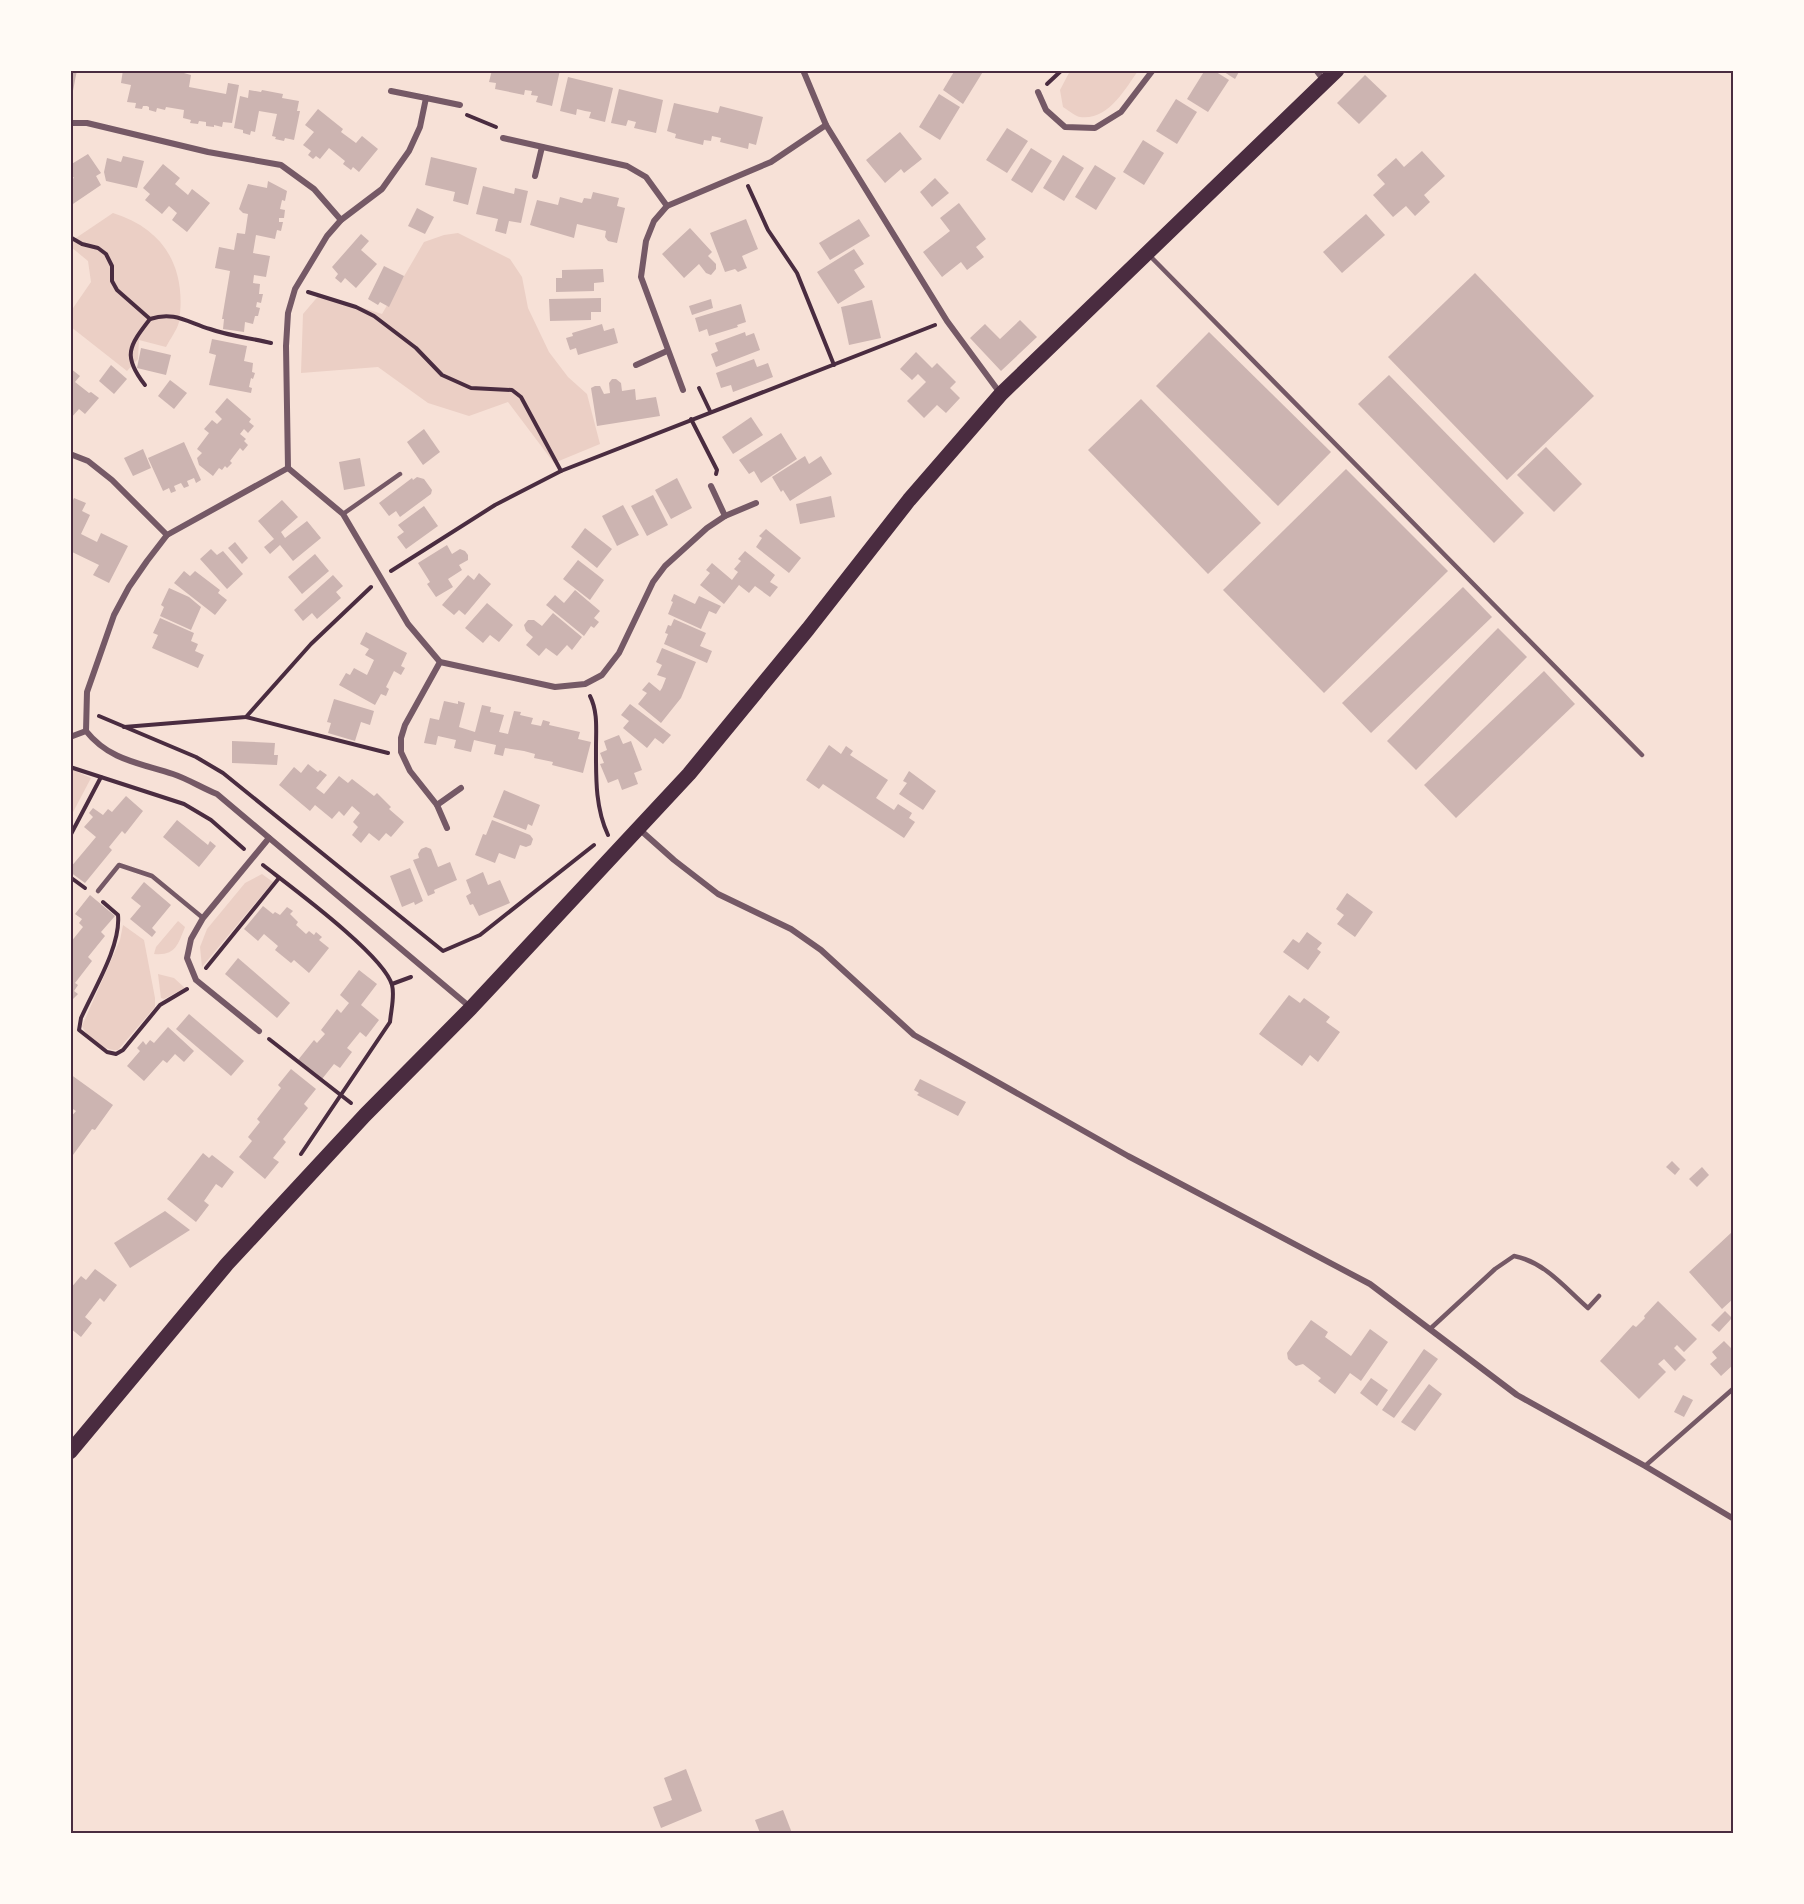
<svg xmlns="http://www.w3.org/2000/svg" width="1804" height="1904" font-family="'PT Sans Narrow',sans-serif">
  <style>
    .green { fill: #ebcfc5 }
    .building { fill: #ccb4b1 }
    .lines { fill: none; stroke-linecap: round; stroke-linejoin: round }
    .path { stroke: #4a2c40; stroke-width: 4 }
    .service { stroke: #755966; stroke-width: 4.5 }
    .minor { stroke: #755966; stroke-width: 6 }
    .primary { stroke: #4a2c40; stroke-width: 15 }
    .neatline { fill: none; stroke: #4a2c40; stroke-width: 2 }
  </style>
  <rect width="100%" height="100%" fill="#f7e1d7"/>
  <g class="green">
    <path d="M 1070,71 L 1070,70 L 1138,71 C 1125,89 1108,121 1080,117 C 1075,116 1068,110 1063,107 L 1060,90 Z"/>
    <path d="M 113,213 C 165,229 187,269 179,322 C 177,330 170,339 166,347 L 139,340 L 138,359 L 127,371 L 71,327 L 71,311 L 91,282 L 88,261 L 71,247 L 70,242 Z"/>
    <polygon points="458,233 510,259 522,277 528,308 549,352 568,377 587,394 600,444 554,463 508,402 469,416 428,403 378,367 301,373 303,314 320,294 382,314 424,242 444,235"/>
    <polygon points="71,769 91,778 71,816"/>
    <polygon points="262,874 273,882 202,967 200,947 207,929 245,883"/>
    <path d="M 178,921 L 185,927 C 178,944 176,956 154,954 L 156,947 Z"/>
    <path d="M 123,925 L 144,940 L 155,998 L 155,1007 L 118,1050 C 104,1051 87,1038 82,1026 L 120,940 Z"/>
    <polygon points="158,974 174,978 185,988 164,999 161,998"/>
  </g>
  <g class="building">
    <polygon points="70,70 77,70 72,96 70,95"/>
    <polygon points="123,70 173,70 191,75 189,87 226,94 228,83 239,85 232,123 223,122 222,127 214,125 214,127 206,126 206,122 199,121 198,124 190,123 191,120 183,118 184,110 166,107 165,110 157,108 156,112 149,110 149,107 147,106 143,106 142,109 135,108 136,103 127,102 131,85 121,83"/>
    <polygon points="492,70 560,70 552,106 536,102 538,96 531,95 532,91 525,90 524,95 495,89 496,83 489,82"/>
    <polygon points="955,70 984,70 963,104 943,90"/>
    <polygon points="1205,70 1213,70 1229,80 1208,112 1187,99"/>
    <polygon points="1221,70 1240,70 1235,79"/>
    <polygon points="1365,75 1387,96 1359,124 1337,103"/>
    <polygon points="568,77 613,88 605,122 589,118 591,112 585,111 577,109 576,115 560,111"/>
    <polygon points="619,89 663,100 656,133 634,128 636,122 628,120 626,126 611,123"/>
    <polygon points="249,90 261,92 262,90 283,94 282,98 299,101 297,111 300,111 294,140 285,138 284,141 275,139 276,137 272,136 277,114 259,111 255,132 251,131 250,135 243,133 243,130 234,128 240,96 248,98"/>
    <polygon points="939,94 960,107 940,140 919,127"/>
    <polygon points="1176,99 1197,112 1177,144 1156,131"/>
    <polygon points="674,103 718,113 720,106 763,117 756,145 749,143 748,149 720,142 721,138 712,136 711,141 704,140 703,145 675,138 676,134 667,131"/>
    <polygon points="318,109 343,129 341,132 356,143 362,136 378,149 359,172 353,167 351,170 343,164 345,161 329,148 320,159 316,156 313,159 308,155 311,151 303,145 314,132 305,125"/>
    <polygon points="1007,128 1028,141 1007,173 986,160"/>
    <polygon points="900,132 922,159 904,173 901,169 885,183 866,160"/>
    <polygon points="1143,140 1164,153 1144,185 1123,172"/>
    <polygon points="1031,148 1052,161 1032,193 1011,180"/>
    <polygon points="1422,151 1445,176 1424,195 1430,202 1415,216 1406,206 1393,217 1373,195 1385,184 1377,175 1396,158 1404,167"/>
    <polygon points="88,154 101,173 96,176 101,185 70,206 70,180 74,178 70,173 70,165"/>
    <polygon points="1063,155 1084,168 1064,201 1043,188"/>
    <polygon points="123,156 144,161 137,188 106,181 104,172 107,158 121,162"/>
    <polygon points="431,157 477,168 468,205 453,201 455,192 425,185"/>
    <polygon points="163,164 180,178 175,184 188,195 192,189 210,203 187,232 172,220 177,213 169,206 162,214 145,200 150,194 143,188"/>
    <polygon points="1095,165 1116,178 1096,210 1075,197"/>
    <polygon points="935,178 949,193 932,207 920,192"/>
    <polygon points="268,181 287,191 285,201 282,200 280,209 285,210 284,218 279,218 279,222 283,222 281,231 277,230 275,239 256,235 253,253 270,256 266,277 254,275 253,283 260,284 259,294 263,294 261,303 257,302 256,307 260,308 258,316 255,316 253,324 245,322 244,332 223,329 224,319 222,319 230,271 215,268 219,247 234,250 237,233 245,234 248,214 243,213 239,209 248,184 267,188"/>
    <polygon points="483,186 514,194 515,188 528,191 521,223 509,221 506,234 495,231 498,219 476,214"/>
    <polygon points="593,192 619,198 617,206 625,208 617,243 608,241 605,237 606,231 577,224 574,238 530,225 537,200 558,205 560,197 582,203 584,198 591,199"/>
    <polygon points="959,203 986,239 976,247 984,257 967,270 961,262 942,277 923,252 950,231 940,218"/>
    <polygon points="417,208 434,217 425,234 408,226"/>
    <polygon points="1366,214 1385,235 1342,273 1323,252"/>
    <polygon points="746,219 758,249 742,256 747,268 738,272 735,269 725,272 710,233"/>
    <polygon points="859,219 870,236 830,260 819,243"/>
    <polygon points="690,228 712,252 708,256 716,264 716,269 711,275 706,273 699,264 684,278 662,254"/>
    <polygon points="361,234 369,241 361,250 377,264 356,288 345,278 341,283 335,278 338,274 332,267"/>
    <polygon points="854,249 864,264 854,270 865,287 838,304 817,272"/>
    <polygon points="384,266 404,276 389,307 380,302 378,305 368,299"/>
    <polygon points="603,269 604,282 594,283 594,291 556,292 556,278 562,278 562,270"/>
    <polygon points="1475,273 1594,396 1507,480 1388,357"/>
    <polygon points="601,298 601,312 591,312 591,320 550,321 549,299"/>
    <polygon points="711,299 713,308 692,315 689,306"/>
    <polygon points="872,300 881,338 849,345 841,307"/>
    <polygon points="741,304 746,322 737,325 738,327 709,336 707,329 699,332 695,318"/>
    <polygon points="1020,320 1037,337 1001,371 970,338 985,324 1000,339"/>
    <polygon points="602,324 604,331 614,328 618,343 578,355 576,348 570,350 566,338 573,336 572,333"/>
    <polygon points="745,332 746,336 754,333 760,350 716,367 711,354 718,351 715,343"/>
    <polygon points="1209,332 1331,452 1278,506 1156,386"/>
    <polygon points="212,339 247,346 244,361 253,363 252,372 255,373 253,379 251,378 249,387 252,388 251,393 209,385 216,355 209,353"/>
    <polygon points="141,348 171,355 166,375 137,368"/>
    <polygon points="916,352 932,368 937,363 956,382 950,388 960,398 946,413 937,405 924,418 907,401 926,382 918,374 912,380 900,369"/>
    <polygon points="754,359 757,367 768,363 773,377 733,392 731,385 721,388 716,373"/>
    <polygon points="111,365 127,379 114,394 99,381"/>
    <polygon points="70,368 80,376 75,382 89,393 91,392 99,398 85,414 79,409 70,419"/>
    <polygon points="1389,375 1524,513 1494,543 1358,404"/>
    <polygon points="612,379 616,379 621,383 622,391 635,389 636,400 656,397 660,416 597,426 591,388 595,386 600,386 604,394 610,393 609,383"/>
    <polygon points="170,380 187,393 174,409 158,396"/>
    <polygon points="227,398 251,419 249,422 254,426 248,433 244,429 240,434 246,439 244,441 248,445 243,451 240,448 230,461 232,463 227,468 225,466 222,470 219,468 213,476 199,465 197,458 202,453 197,449 209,433 204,429 212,420 217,424 222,419 215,412"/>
    <polygon points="1141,399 1261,523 1208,574 1088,450"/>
    <polygon points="751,417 763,435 733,454 722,437"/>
    <polygon points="424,429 440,452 423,465 407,442"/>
    <polygon points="781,433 797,459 761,483 754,471 749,474 739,460"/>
    <polygon points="184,442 201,480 196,483 194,478 187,481 189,486 184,488 181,483 174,486 176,491 171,493 169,488 163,491 148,458"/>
    <polygon points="1546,447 1582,484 1554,512 1517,475"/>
    <polygon points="143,449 151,468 133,476 124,458"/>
    <polygon points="805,456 809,464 821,456 832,474 790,501 783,490 781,492 772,477"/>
    <polygon points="360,458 365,486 344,490 339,462"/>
    <polygon points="1346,469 1448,571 1324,693 1223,590"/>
    <polygon points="417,477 424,479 432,490 431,494 400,517 396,511 389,516 379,503 412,478 413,480"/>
    <polygon points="677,478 692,508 671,519 655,490"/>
    <polygon points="653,495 668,525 647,536 631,506"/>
    <polygon points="831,496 835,517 800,524 796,504"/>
    <polygon points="74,498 86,503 82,511 90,515 81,534 97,542 101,533 128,546 109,583 93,575 99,565 70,551 70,506"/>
    <polygon points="282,500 298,517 281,532 285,538 307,521 321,538 293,561 280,545 270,554 264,547 274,539 258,521"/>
    <polygon points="623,505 639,535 617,546 602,516"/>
    <polygon points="424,506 438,526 406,549 397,537 404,532 398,525"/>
    <polygon points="585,528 612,549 597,568 571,547"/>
    <polygon points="766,529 801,558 789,573 756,547 762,538 759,536"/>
    <polygon points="235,542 248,558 242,564 228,548"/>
    <polygon points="447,545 452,554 460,549 465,551 468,555 468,560 459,565 462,570 448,579 453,587 436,597 427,584 430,582 418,563"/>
    <polygon points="211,549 217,555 223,551 243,574 227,589 200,559"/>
    <polygon points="745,551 775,575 770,582 778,587 770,597 755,586 749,593 739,585 724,604 700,585 710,573 706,570 712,563 732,580 738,572 734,569 741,561 738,559"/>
    <polygon points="315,554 329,571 302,594 288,577"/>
    <polygon points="578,560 604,580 590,600 563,579"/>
    <polygon points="184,571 190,576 195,571 220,590 218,593 227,600 215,615 174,583"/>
    <polygon points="479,573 491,584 465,615 459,610 454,615 442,605 468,575 474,580"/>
    <polygon points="333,575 343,586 336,592 341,598 317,619 312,613 303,621 294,610"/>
    <polygon points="1463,587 1492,617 1371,733 1342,703"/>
    <polygon points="169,588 189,597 201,607 191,630 160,616 164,607 161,605"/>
    <polygon points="575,590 600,611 594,618 599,622 594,628 591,626 584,636 546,605 555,595 564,603"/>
    <polygon points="674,594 695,604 699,596 721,606 716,614 709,611 701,629 668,614 673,602 671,601"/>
    <polygon points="487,603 513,625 499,642 490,635 483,643 465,628"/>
    <polygon points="553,613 582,637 572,650 567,645 557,656 546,648 539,656 526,645 533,637 526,631 524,625 528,620 534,620 542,626"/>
    <polygon points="160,618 194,633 191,641 198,644 195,651 204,655 198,668 152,648 158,635 153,633"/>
    <polygon points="674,619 706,633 700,646 712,651 707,663 664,644 668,634 665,633 668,625 671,626"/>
    <polygon points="1498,628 1527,657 1416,770 1387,741"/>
    <polygon points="366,632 407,653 401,666 405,668 401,675 394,671 386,687 389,689 386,696 381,694 375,705 339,685 346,673 350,675 354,668 367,675 374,660 365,655 369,649 360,644"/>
    <polygon points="662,648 696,662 681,698 661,723 638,704 647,693 642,690 649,682 660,691 662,688 666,678 657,675 662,665 656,662"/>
    <polygon points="1544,671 1575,704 1456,818 1424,785"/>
    <polygon points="334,699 374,711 370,725 361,722 355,741 328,733 331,723 327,722"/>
    <polygon points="444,701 458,704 458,701 465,703 459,727 475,732 482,705 491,707 490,712 504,715 499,732 508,734 514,711 521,712 520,715 533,718 531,724 541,726 543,720 550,722 549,725 580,732 578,739 591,742 583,773 552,765 553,762 534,758 535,754 524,751 505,748 503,756 494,754 496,745 474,740 471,752 454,748 456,740 438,736 436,745 424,743 430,718 439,720"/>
    <polygon points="630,704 671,735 663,744 655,738 647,748 623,728 629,721 621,715"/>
    <polygon points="619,735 623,744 631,741 642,770 634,773 638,784 622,790 618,779 608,783 600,764 604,763 600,753 607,750 604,741"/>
    <polygon points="232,741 275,743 274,755 278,755 277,765 232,763"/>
    <polygon points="829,745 841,754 846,746 853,751 850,755 888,780 876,798 894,810 898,804 912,813 909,818 915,822 904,838 823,784 819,789 806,780"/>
    <polygon points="308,764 318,772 320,770 327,775 316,788 324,794 339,776 348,783 352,779 374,796 377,793 391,807 389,809 404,822 391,837 386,833 379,841 369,833 361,843 352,835 358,827 353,822 360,813 352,806 344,816 339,811 332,819 315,805 310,811 279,785 294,767 301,773"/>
    <polygon points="909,771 936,791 923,810 899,794 907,783 903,781"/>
    <polygon points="504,790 540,805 532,826 528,824 526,830 493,817"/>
    <polygon points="126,796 143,811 125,834 122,831 109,847 112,850 85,883 70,872 70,868 96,837 84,827 93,817 89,813 93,808 103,815 108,809 112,812"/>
    <polygon points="177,820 208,845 210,841 216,846 199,867 163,837"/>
    <polygon points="492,820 530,835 533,839 531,845 526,847 520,845 515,859 499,853 495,863 475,855 483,834 486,835"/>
    <polygon points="426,847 431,849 438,867 450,862 457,880 434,890 435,893 428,896 413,860 419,858 418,854 421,849"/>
    <polygon points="410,868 423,901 415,905 414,902 402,907 390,876"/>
    <polygon points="483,872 488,885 500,880 510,903 479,916 473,904 470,905 466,896 471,893 466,880"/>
    <polygon points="144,882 171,905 152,928 156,932 152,937 130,919 141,906 131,898"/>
    <polygon points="1347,893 1373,912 1355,937 1337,924 1344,915 1336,909"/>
    <polygon points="90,895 115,916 101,932 105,936 88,957 92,961 75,983 78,985 74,991 78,994 73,999 70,997 70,943 83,927 79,923 82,919 75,914"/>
    <polygon points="263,906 273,914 275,912 280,915 287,907 293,911 290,914 298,922 296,925 306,934 309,931 314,935 316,932 322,937 319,940 329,948 309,973 294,960 291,963 275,950 278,946 264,934 258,941 244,929"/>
    <polygon points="1307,932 1322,943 1317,949 1321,952 1308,970 1283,952 1293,939 1299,943"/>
    <polygon points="238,958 290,1003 277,1018 225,974"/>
    <polygon points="359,970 377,984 361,1005 379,1020 366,1037 360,1032 347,1048 352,1052 340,1068 334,1064 322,1079 298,1060 314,1040 317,1043 325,1034 321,1030 337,1009 341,1013 349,1003 340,995"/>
    <polygon points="1289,995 1300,1003 1304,998 1330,1017 1326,1022 1340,1032 1318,1062 1310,1055 1302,1066 1259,1034"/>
    <polygon points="189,1014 244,1061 231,1076 176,1029"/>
    <polygon points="168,1027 194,1051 184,1062 175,1054 167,1063 163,1060 144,1081 127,1066 140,1051 137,1048 143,1041 146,1045 150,1040 154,1043"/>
    <polygon points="291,1069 316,1089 304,1104 308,1108 283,1139 286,1142 273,1158 279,1162 265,1179 239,1157 252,1141 248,1137 260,1122 257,1119 281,1088 278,1085"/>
    <polygon points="70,1074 113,1105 95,1130 92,1129 70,1159 70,1118 76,1111 70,1107"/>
    <polygon points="920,1079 966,1102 958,1116 917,1095 919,1093 914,1090"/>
    <polygon points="203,1153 209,1158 212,1155 234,1172 222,1188 216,1184 204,1201 209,1205 196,1222 167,1199"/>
    <polygon points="1672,1161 1680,1169 1675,1175 1666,1167"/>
    <polygon points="1702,1167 1709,1175 1697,1187 1689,1179"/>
    <polygon points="165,1211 190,1230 130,1268 114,1243"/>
    <polygon points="1732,1232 1734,1282 1731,1284 1734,1287 1734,1298 1722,1309 1689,1272"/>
    <polygon points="95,1269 117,1285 104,1302 100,1298 85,1317 92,1323 81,1337 70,1328 70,1289 81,1276 86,1280"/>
    <polygon points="1658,1301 1697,1339 1684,1352 1677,1345 1674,1348 1686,1360 1675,1371 1664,1359 1658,1364 1666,1372 1639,1399 1600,1361 1633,1325 1636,1327 1645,1318 1644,1316"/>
    <polygon points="1725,1311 1732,1318 1719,1332 1711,1325"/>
    <polygon points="1311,1320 1328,1332 1325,1337 1351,1356 1370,1329 1388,1342 1361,1381 1350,1373 1335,1394 1318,1381 1321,1378 1303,1364 1296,1366 1288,1359 1287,1353"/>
    <polygon points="1724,1341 1734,1351 1734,1364 1721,1376 1710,1364 1717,1358 1712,1352"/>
    <polygon points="1424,1349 1438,1359 1394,1418 1382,1410"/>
    <polygon points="1371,1378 1388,1390 1377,1406 1360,1393"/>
    <polygon points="1429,1384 1442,1394 1415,1431 1401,1422"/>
    <polygon points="1683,1395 1693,1400 1684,1417 1674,1412"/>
    <polygon points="686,1769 702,1811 661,1828 653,1807 672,1800 664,1778"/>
    <polygon points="783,1810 792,1833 760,1833 755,1820"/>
  </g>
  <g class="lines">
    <g class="path">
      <polyline points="1047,84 1062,70"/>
      <polyline points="467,115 496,127"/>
      <polyline points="748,186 768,230 797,273 834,365"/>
      <path d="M 70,237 L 82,244 L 98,248 L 106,254 L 112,266 L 112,281 L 117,290 L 150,319 C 174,311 187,322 210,329 C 229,336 251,338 271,343"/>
      <polyline points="308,292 356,307 374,316 416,348 442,375 471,388 512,390 521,397 561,471"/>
      <path d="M 145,385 C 122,356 129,346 150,319"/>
      <polyline points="699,388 710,411"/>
      <polyline points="691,419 717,470 716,474"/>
      <polyline points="391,571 495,505 561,471 935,325"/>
      <path d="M 590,696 C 598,712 596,729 596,747 C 596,777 595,807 608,835"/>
      <polyline points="99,716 196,757 223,773 443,951 480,935 594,845"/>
      <polyline points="246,717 388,753"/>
      <polyline points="124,727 246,717 311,644 371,587"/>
      <polyline points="70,767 184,804 211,820 244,849"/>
      <polyline points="70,836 101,777"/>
      <path d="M 263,865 C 291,887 384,955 392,985 C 395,996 391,1010 390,1022 L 301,1154"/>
      <polyline points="70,877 85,888"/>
      <path d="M 103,902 L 118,915 C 121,946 94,989 81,1018 L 79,1030 L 107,1052 L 116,1054 L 123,1050 L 160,1005 L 187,989"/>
      <polyline points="206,968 279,878"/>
      <polyline points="392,984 411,977"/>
      <polyline points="269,1039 351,1103"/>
    </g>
    <g class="service">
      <polyline points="1149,255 1642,755"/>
      <polyline points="343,514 400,474"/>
      <polyline points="98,891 119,865 152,876 203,918"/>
      <path d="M 1430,1329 L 1495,1269 L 1514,1256 C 1545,1262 1565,1288 1588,1308 L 1599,1296"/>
      <polyline points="1645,1466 1734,1388"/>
    </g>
    <g class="minor">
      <polyline points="803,70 826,125 947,321 1000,393"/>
      <polyline points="1316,70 1325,82"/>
      <polyline points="391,91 426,98"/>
      <polyline points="1038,92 1046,110 1065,127 1095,128 1121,112 1153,70"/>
      <polyline points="70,123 87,123 208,152 281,165 314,189 341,220"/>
      <polyline points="503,138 627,166 646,177 667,206 771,162 826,125"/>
      <polyline points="535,176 542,147"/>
      <polyline points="667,206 654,221 646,241 641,277 683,390"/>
      <polyline points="636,365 667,351"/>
      <polyline points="70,454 88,461 112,480 167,535"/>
      <polyline points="288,468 343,514 408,624 440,662 555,687 585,684 602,675 619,653 653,582 665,566 707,528 725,516 756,503"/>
      <polyline points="711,486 725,516"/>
      <polyline points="440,662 405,725 401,738 401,752 410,771 437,805 447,828"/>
      <polyline points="86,731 87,692 114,615 129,587 147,561 167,535 288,468 286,346 288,313 295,289 327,236 341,220 382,189 409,151 420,127 426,98 460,105"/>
      <path d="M 70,737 L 86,731 C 109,760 139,763 173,774 C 188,779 202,788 217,794 L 470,1007"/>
      <polyline points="437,805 461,788"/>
      <polyline points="638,828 674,860 718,894 791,929 821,950 914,1035 1128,1156 1370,1284 1517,1395 1645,1466 1734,1519"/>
      <polyline points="259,1031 196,980 187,958 191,939 203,918 269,838"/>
    </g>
    <polyline class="primary" points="70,1452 227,1264 365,1115 471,1008 689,774 808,629 909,500 1001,394 1337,70"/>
  </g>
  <rect width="1804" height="1904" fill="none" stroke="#fffaf5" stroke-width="144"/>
  <rect x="72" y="72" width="1660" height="1760" class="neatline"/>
</svg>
